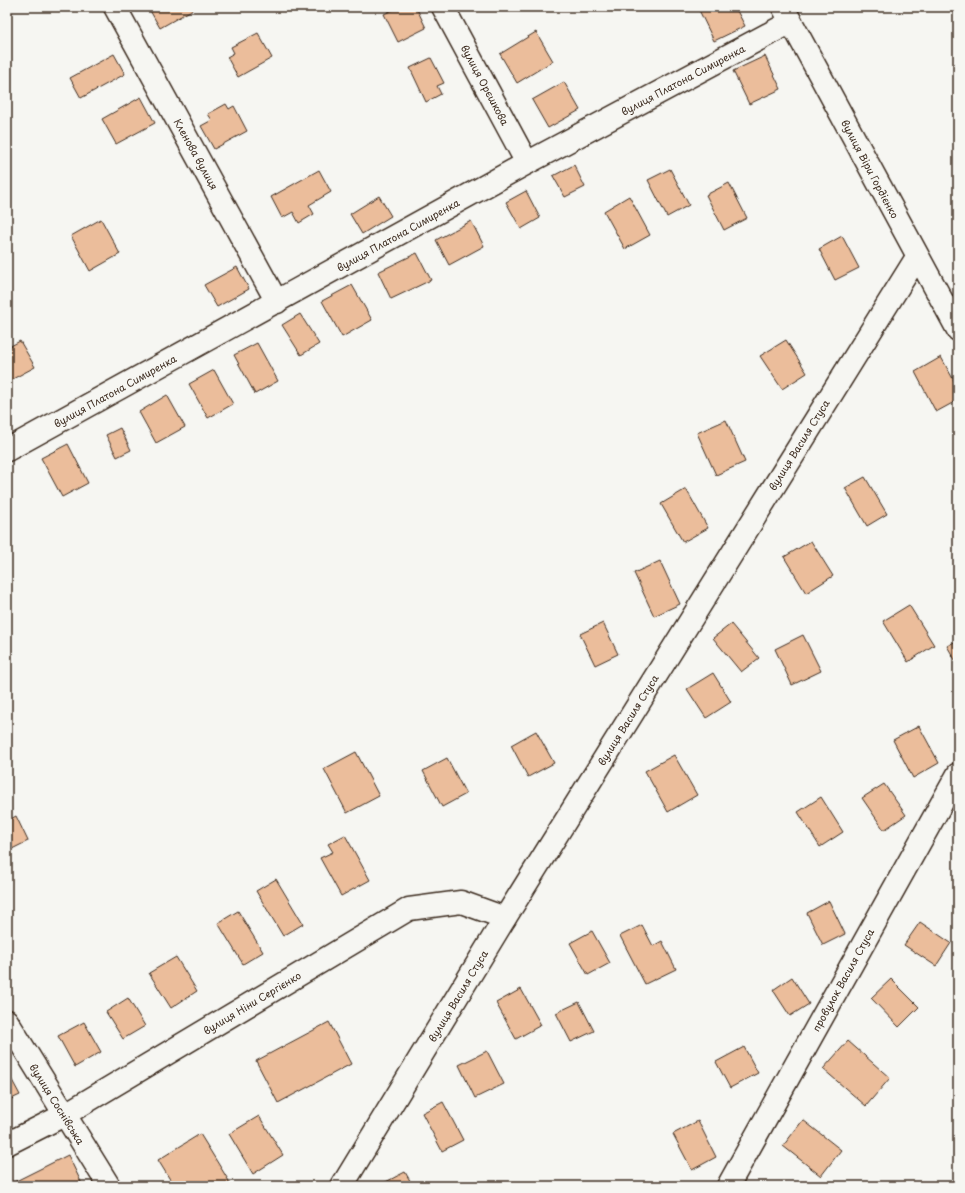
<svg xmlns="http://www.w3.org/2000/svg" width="965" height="1193" font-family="'Playpen Sans',sans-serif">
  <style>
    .building { fill: #ebbd9b; stroke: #3b2a1e }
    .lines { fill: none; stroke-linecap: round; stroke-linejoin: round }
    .minor-casing { stroke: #3b2a1e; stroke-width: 25 }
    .minor { stroke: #f6f6f2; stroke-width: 22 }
    .labels { text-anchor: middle; stroke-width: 3.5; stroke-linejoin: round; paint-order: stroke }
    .street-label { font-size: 10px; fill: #3b2a1e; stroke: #f6f6f2 }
  </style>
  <rect width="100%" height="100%" fill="#f6f6f2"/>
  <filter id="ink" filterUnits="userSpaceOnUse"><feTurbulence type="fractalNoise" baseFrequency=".025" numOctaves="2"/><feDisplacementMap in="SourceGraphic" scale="8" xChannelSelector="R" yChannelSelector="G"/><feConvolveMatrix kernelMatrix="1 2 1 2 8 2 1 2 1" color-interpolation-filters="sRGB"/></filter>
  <g filter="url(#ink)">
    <g class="building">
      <polygon points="148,7 197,7 160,28"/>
      <polygon points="399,7 416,7 426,28 398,42 384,14"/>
      <polygon points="705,7 735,7 745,26 714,41 699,10"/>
      <polygon points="536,32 553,61 517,83 500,54"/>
      <polygon points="258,33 272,58 238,77 227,57 234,53 231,47"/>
      <polygon points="114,54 125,74 81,98 70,78"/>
      <polygon points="765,56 781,89 749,104 733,71"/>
      <polygon points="431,58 444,83 437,86 441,94 426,102 410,68"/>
      <polygon points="564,82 580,110 548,128 532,100"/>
      <polygon points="141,97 155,123 116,144 102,119"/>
      <polygon points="226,104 229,109 234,106 247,131 214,149 201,126 212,120 208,114"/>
      <polygon points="574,165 585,187 565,197 553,176"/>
      <polygon points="670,169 689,205 667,217 648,180"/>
      <polygon points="319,170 331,192 309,205 314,214 299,223 293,212 282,218 271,197"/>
      <polygon points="729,183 747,218 724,230 706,195"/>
      <polygon points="526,191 540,218 521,229 506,202"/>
      <polygon points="379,196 391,216 362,234 350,214"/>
      <polygon points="629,196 650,235 625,249 604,211"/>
      <polygon points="101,219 120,254 90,271 71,236"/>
      <polygon points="471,221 484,246 449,265 436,240"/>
      <polygon points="842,236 859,268 835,280 819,249"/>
      <polygon points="417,253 431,280 391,299 378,272"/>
      <polygon points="237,267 249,289 217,307 204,285"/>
      <polygon points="352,285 372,320 342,337 322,301"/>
      <polygon points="300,314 319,344 301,355 282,325"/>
      <polygon points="786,340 807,373 782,389 760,356"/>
      <polygon points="20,341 35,367 7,382 7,348"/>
      <polygon points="257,343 278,381 255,394 234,355"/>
      <polygon points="941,357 958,388 958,400 936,412 915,372"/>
      <polygon points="214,370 233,404 208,418 189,384"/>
      <polygon points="167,395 185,427 156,443 139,412"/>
      <polygon points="726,420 745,462 716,475 697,433"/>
      <polygon points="120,428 131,450 117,457 106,435"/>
      <polygon points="68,444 88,483 62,497 41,458"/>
      <polygon points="865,477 887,514 867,526 845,488"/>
      <polygon points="686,489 708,528 683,542 661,504"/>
      <polygon points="811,541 833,576 806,593 784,557"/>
      <polygon points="660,561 680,604 654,616 634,573"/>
      <polygon points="909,605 934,645 908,662 883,621"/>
      <polygon points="603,623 618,654 595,665 580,634"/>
      <polygon points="731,624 759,658 741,672 713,638"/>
      <polygon points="803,635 821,671 792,685 775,649"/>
      <polygon points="958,640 958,665 947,646"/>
      <polygon points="713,673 731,702 706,718 687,689"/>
      <polygon points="919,726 939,763 913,778 893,740"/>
      <polygon points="536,731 554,763 528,777 511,745"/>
      <polygon points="356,752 379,796 347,813 324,769"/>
      <polygon points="674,755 697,795 668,812 645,771"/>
      <polygon points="447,758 466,794 442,807 423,771"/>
      <polygon points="884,784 906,815 884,830 862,798"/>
      <polygon points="821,797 843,832 820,847 798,812"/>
      <polygon points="16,816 28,841 10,850 7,845 7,821"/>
      <polygon points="345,835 370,880 341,896 320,858 333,852 328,844"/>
      <polygon points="276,879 303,924 283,936 256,891"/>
      <polygon points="829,901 845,934 823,945 807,913"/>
      <polygon points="238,911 263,952 243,964 218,923"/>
      <polygon points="920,922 951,943 936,966 904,945"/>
      <polygon points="642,925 653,946 662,941 676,969 645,984 620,936"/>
      <polygon points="592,931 610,963 588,975 570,943"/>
      <polygon points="176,957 197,991 171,1008 149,973"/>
      <polygon points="792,977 809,1004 790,1016 773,990"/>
      <polygon points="891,979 919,1007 899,1027 871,998"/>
      <polygon points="521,989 541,1025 516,1039 496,1003"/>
      <polygon points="128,998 145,1026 123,1039 106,1012"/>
      <polygon points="579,1002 594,1031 571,1042 556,1013"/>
      <polygon points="84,1022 101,1052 75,1067 58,1036"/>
      <polygon points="329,1022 351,1064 278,1103 256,1061"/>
      <polygon points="848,1041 890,1078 866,1106 823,1069"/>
      <polygon points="744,1047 758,1073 730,1088 716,1062"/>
      <polygon points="487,1051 504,1084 475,1098 459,1065"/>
      <polygon points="7,1071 20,1095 7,1101"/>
      <polygon points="443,1102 463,1140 442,1151 422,1113"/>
      <polygon points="259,1116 283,1155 253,1174 229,1134"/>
      <polygon points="803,1120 841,1150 821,1176 783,1146"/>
      <polygon points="698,1121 716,1157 692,1170 673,1134"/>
      <polygon points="200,1134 232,1186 174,1186 158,1160"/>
      <polygon points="68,1155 83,1186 8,1186 8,1185"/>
      <polygon points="405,1172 413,1186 378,1186"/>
    </g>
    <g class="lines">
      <defs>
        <g id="minor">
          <polyline points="115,7 277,302"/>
          <polyline points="443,7 527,163"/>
          <polyline points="783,7 958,330"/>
          <polyline points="7,450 527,163 791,22"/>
          <polyline points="7,1021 109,1186"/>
          <polyline points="7,1144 64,1115 409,909 461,902 505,918"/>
          <polyline points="342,1186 505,918 917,257"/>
          <polyline points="728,1186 958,774"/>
        </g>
      </defs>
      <use href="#minor" class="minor-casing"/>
      <use href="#minor" class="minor"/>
    </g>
  </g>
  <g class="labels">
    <g class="street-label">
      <text transform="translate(683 80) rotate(-28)" y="4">вулиця Платона Симиренка</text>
      <text transform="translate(485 85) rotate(62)" y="4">вулиця Орєшкова</text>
      <text transform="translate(196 154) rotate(61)" y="4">Кленова вулиця</text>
      <text transform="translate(870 169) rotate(62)" y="4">вулиця Віри Гордієнко</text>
      <text transform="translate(398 235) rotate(-29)" y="4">вулиця Платона Симиренка</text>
      <text transform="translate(115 391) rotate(-29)" y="4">вулиця Платона Симиренка</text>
      <text transform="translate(799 445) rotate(-58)" y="4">вулиця Василя Стуса</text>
      <text transform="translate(628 720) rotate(-58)" y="4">вулиця Василя Стуса</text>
      <text transform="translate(843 980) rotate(-61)" y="4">провулок Василя Стуса</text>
      <text transform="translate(458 996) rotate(-59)" y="4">вулиця Василя Стуса</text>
      <text transform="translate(252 1003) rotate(-31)" y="4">вулиця Ніни Сергієнко</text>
      <text transform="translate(57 1104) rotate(58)" y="4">вулиця Соснівська</text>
    </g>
  </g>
  <rect width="965" height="1193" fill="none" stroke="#f6f6f2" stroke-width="24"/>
  <rect x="12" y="12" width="941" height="1169" fill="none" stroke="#3b2a1e" stroke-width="1.5" filter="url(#ink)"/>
</svg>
